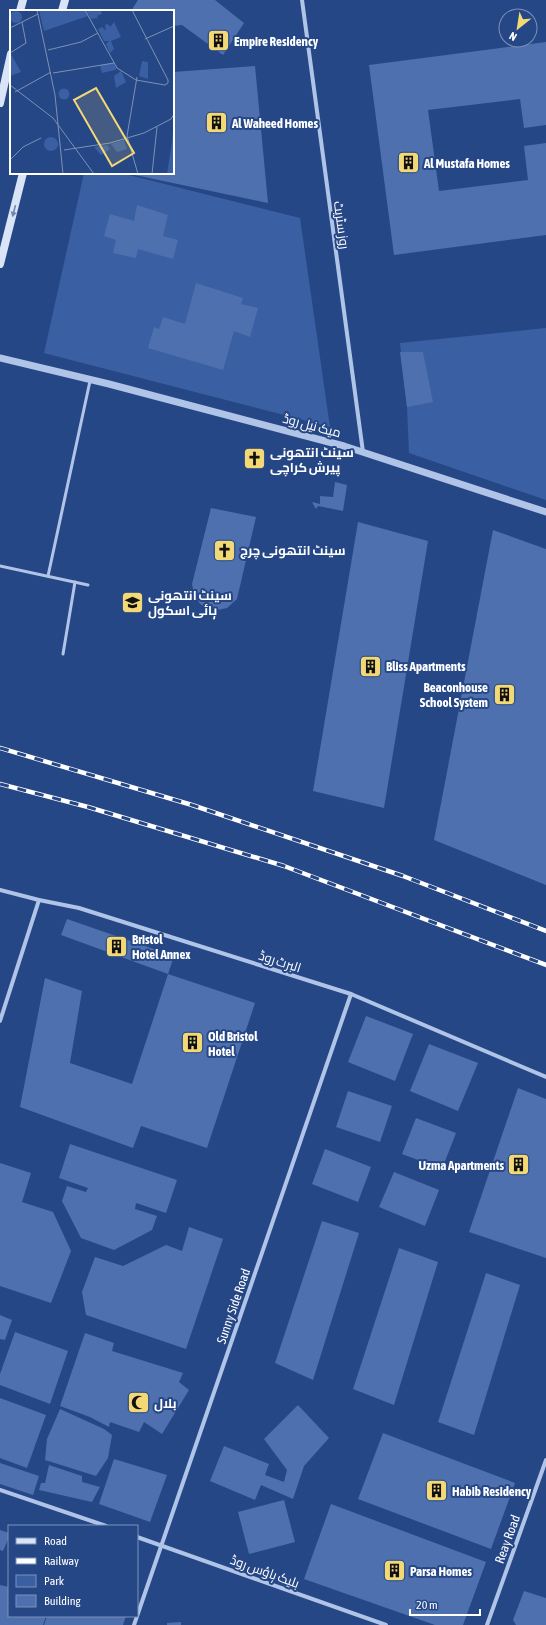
<svg xmlns="http://www.w3.org/2000/svg" width="546" height="1625" font-family="'Asap Condensed',Cairo,sans-serif">
  <style>
    .green { fill: #3a5fa3 }
    .building { fill: #4e70ae }
    .lines { fill: none; stroke-linecap: round; stroke-linejoin: round }
    .service { stroke: #b0c4e8; stroke-width: 3 }
    .minor { stroke: #b0c4e8; stroke-width: 4 }
    .tertiary { stroke: #b0c4e8; stroke-width: 7 }
    .secondary { stroke: #dae4f7; stroke-width: 8 }
    .rail-casing { stroke: #fff; stroke-width: 4.5 }
    .rail { stroke: #264786; stroke-width: 3; stroke-dasharray: 9; stroke-linecap: butt }
    .oneway { fill: #6e86b3 }
    .labels { text-anchor: middle; stroke-width: 4; stroke-linejoin: round; paint-order: stroke }
    .poi-label { font-size: 13px; font-weight: bold; fill: #fff; stroke: #264786; text-anchor: start }
    .street-label { font-size: 13px; fill: #fff; stroke: #264786 }
    .inset-road { fill: none; stroke: #7d91b6; stroke-width: 1 }
    .view { fill: #f2d975; fill-opacity: 0.15; stroke: #f2d975; stroke-width: 2 }
    .inset-edge { fill: none; stroke: #fff; stroke-width: 2 }
  </style>
  <rect width="100%" height="100%" fill="#264786"/>
  <g class="green">
    <polygon points="84,173 121,173 300,218 330,427 44,353"/>
    <polygon points="546,328 546,500 409,453 407,407 400,343"/>
  </g>
  <g class="building">
    <polygon points="138,0 215,0 244,23 223,55 182,25 173,26 173,11 131,11"/>
    <polygon points="546,42 546,125 524,128 520,99 428,110 439,191 528,180 524,146 546,143 546,235 394,255 369,65"/>
    <polygon points="255,66 268,203 130,174 173,173 173,72"/>
    <polygon points="137,205 168,215 163,236 178,240 173,259 138,249 136,258 113,253 116,240 104,236 110,214 134,221"/>
    <polygon points="196,283 243,298 241,304 258,308 250,337 234,331 223,370 148,348 154,327 159,329 163,317 185,324"/>
    <polygon points="400,352 423,352 433,402 407,407"/>
    <polygon points="335,482 347,485 343,511 318,506 316,509 312,502 320,504 320,496 333,497"/>
    <polygon points="211,508 256,517 237,599 227,608 213,611 200,604 194,594 192,584"/>
    <polygon points="358,522 428,541 384,808 313,791"/>
    <polygon points="493,530 546,549 546,885 434,840"/>
    <polygon points="67,919 174,956 168,974 61,935"/>
    <polygon points="168,974 255,1003 207,1148 141,1126 133,1148 20,1107 45,978 82,991 70,1063 132,1084"/>
    <polygon points="366,1016 413,1034 395,1081 348,1062"/>
    <polygon points="429,1044 478,1063 458,1111 410,1091"/>
    <polygon points="518,1088 546,1099 546,1258 469,1232"/>
    <polygon points="348,1091 392,1106 380,1142 336,1127"/>
    <polygon points="416,1118 456,1133 442,1169 402,1154"/>
    <polygon points="70,1144 177,1180 166,1213 136,1203 135,1209 157,1216 152,1230 114,1250 81,1238 62,1201 67,1186 86,1192 88,1188 59,1178"/>
    <polygon points="325,1149 371,1167 358,1202 312,1184"/>
    <polygon points="0,1163 31,1173 22,1202 53,1212 71,1251 51,1303 0,1286"/>
    <polygon points="394,1172 439,1190 425,1226 379,1207"/>
    <polygon points="322,1221 359,1233 313,1380 275,1363"/>
    <polygon points="189,1227 223,1239 186,1349 86,1315 82,1292 95,1257 123,1266 166,1245 182,1251"/>
    <polygon points="399,1248 438,1262 394,1405 353,1389"/>
    <polygon points="486,1273 520,1285 474,1435 438,1422"/>
    <polygon points="0,1315 12,1320 5,1340 0,1339"/>
    <polygon points="15,1332 68,1351 50,1404 0,1385 0,1374"/>
    <polygon points="85,1333 114,1343 112,1351 183,1373 179,1382 189,1390 162,1434 144,1422 139,1432 110,1422 109,1427 90,1417 60,1406"/>
    <polygon points="0,1398 46,1415 27,1468 0,1458"/>
    <polygon points="298,1405 329,1438 304,1466 293,1499 261,1485 255,1500 210,1481 224,1446 269,1464 265,1475 284,1482 287,1470 264,1439"/>
    <polygon points="60,1409 104,1429 112,1435 108,1458 96,1476 45,1460 47,1439"/>
    <polygon points="383,1433 515,1483 491,1549 358,1499"/>
    <polygon points="114,1459 167,1475 150,1522 99,1504"/>
    <polygon points="0,1463 39,1476 33,1495 0,1484"/>
    <polygon points="49,1465 82,1476 82,1482 100,1487 92,1502 39,1490 41,1483 45,1483"/>
    <polygon points="284,1500 295,1542 249,1554 238,1512"/>
    <polygon points="331,1504 486,1562 463,1625 435,1625 304,1579"/>
    <polygon points="0,1530 9,1533 9,1537 3,1551 0,1550"/>
    <polygon points="0,1585 9,1587 9,1616 46,1616 43,1625 0,1625"/>
    <polygon points="524,1591 546,1598 546,1625 516,1625 513,1620"/>
    <polygon points="47,1616 126,1616 123,1625 44,1625"/>
    <polygon points="181,1622 181,1625 167,1625 167,1623"/>
  </g>
  <g class="lines">
    <g class="service">
      <polyline points="0,566 88,585"/>
      <polyline points="48,576 90,381"/>
      <polyline points="63,654 75,582"/>
    </g>
    <g class="minor">
      <polyline points="302,0 363,452"/>
      <polyline points="0,890 39,900 79,908 351,994 546,1077"/>
      <polyline points="0,1021 39,900"/>
      <polyline points="0,1490 106,1526"/>
      <polyline points="137,1537 386,1625"/>
      <polyline points="134,1625 351,994"/>
      <polyline points="487,1625 546,1460"/>
    </g>
    <polyline class="tertiary" points="0,358 109,384 344,446 546,512"/>
    <g class="secondary">
      <polyline points="20,11 23,0"/>
      <polyline points="62,11 65,0"/>
      <polyline points="0,103 11,54"/>
      <polyline points="0,264 23,173"/>
    </g>
    <defs>
      <g id="rail">
        <polyline points="0,748 192,805 403,876 546,931"/>
        <polyline points="0,784 88,807 284,866 546,965"/>
      </g>
    </defs>
    <use href="#rail" class="rail-casing"/>
    <use href="#rail" class="rail"/>
  </g>
  <defs><path id="oneway-solid" d="M-6-.8H1V-3.2L6.5 0L1 3.2V.8H-6Z"/></defs>
  <use class="oneway" href="#oneway-solid" transform="translate(14 211) rotate(104)"/>
  <defs>
    <symbol id="building-square" viewBox="-11 -11 22 22"><rect x="-9" y="-9" width="18" height="18" rx="4" fill="#f2d975" stroke="#264786"/><path d="M-4-6H4V6H1V3H-1V6H-4ZM-2.5-4.3h1.7v1.8h-1.7ZM.8-4.3h1.7v1.8H.8ZM-2.5-1h1.7V.8h-1.7ZM.8-1h1.7V.8H.8Z" fill="#111"/></symbol>
    <symbol id="church-square" viewBox="-11 -11 22 22"><rect x="-9" y="-9" width="18" height="18" rx="4" fill="#f2d975" stroke="#264786"/><path d="M-1.2-6h2.4v3.5h3.3v2.4h-3.3V6h-2.4V-.1h-3.3v-2.4h3.3Z" fill="#111"/></symbol>
    <symbol id="school-square" viewBox="-11 -11 22 22"><rect x="-9" y="-9" width="18" height="18" rx="4" fill="#f2d975" stroke="#264786"/><path d="M0-5L7-2L0 1L-7-2ZM-4 1L0 2.5L4 1V4Q0 6-4 4Z" fill="#111"/></symbol>
    <symbol id="mosque-square" viewBox="-11 -11 22 22"><rect x="-9" y="-9" width="18" height="18" rx="4" fill="#f2d975" stroke="#264786"/><path d="M3.5-4.9A6 6 0 1 0 3.5 4.9A5 5 0 1 1 3.5-4.9Z" fill="#111"/></symbol>
  </defs>
  <g fill-rule="evenodd">
    <use href="#building-square" x="206" y="28" width="25" height="25"/>
    <use href="#building-square" x="204" y="110" width="25" height="25"/>
    <use href="#building-square" x="396" y="150" width="25" height="25"/>
    <use href="#church-square" x="242" y="446" width="25" height="25"/>
    <use href="#church-square" x="212" y="538" width="25" height="25"/>
    <use href="#school-square" x="120" y="590" width="25" height="25"/>
    <use href="#building-square" x="358" y="654" width="25" height="25"/>
    <use href="#building-square" x="492" y="682" width="25" height="25"/>
    <use href="#building-square" x="104" y="934" width="25" height="25"/>
    <use href="#building-square" x="180" y="1030" width="25" height="25"/>
    <use href="#building-square" x="506" y="1152" width="25" height="25"/>
    <use href="#mosque-square" x="126" y="1390" width="25" height="25"/>
    <use href="#building-square" x="424" y="1478" width="25" height="25"/>
    <use href="#building-square" x="382" y="1558" width="25" height="25"/>
  </g>
  <g class="labels">
    <g class="poi-label">
      <text x="234" y="46">Empire Residency</text>
      <text x="232" y="128">Al Waheed Homes</text>
      <text x="424" y="168">Al Mustafa Homes</text>
      <text x="270" y="457">سینٹ انتھونی<tspan x="270" dy="15">پیرش کراچی</tspan></text>
      <text x="240" y="555">سینٹ انتھونی چرچ</text>
      <text x="148" y="600">سینٹ انتھونی<tspan x="148" dy="15">ہائی اسکول</tspan></text>
      <text x="386" y="671">Bliss Apartments</text>
      <text x="488" y="692" text-anchor="end">Beaconhouse<tspan x="488" dy="15">School System</tspan></text>
      <text x="132" y="944">Bristol<tspan x="132" dy="15">Hotel Annex</tspan></text>
      <text x="208" y="1041">Old Bristol<tspan x="208" dy="15">Hotel</tspan></text>
      <text x="504" y="1170" text-anchor="end">Uzma Apartments</text>
      <text x="154" y="1408">بلال</text>
      <text x="452" y="1496">Habib Residency</text>
      <text x="410" y="1576">Parsa Homes</text>
    </g>
    <g class="street-label">
      <text transform="translate(342 225) rotate(82)" y="5">روز سٹریٹ</text>
      <text transform="translate(312 425) rotate(15)" y="5">میک نیل روڈ</text>
      <text transform="translate(280 961) rotate(18)" y="5">البرٹ روڈ</text>
      <text transform="translate(233 1306) rotate(-71)" y="5">Sunny Side Road</text>
      <text transform="translate(507 1539) rotate(-70)" y="5">Reay Road</text>
      <text transform="translate(265 1571) rotate(20)" y="5">بلیک ہاؤس روڈ</text>
    </g>
  </g>
  <g transform="translate(10 10)">
    <rect width="164" height="164" fill="#264786"/>
    <path d="M 29,0 L 75,0 L 78,6 L 34,21 ZM 76,0 L 91,1 L 92,4 L 87,6 L 88,8 L 81,9 ZM0 7a6 6 0 1 1 12 0a6 6 0 1 1-12 0ZM 104,12 L 111,27 L 101,31 L 104,39 L 100,43 L 96,34 L 99,31 L 94,31 L 88,19 L 92,17 L 96,21 L 95,15 L 98,14 L 100,17 ZM 1,44 L 11,62 L 0,66 L 0,45 ZM 132,51 L 138,52 L 138,69 L 129,66 ZM 103,53 L 107,58 L 105,60 L 92,63 L 90,55 ZM 111,61 L 116,72 L 106,78 L 104,66 ZM48.5 84a5.5 5.5 0 1 1 11 0a5.5 5.5 0 1 1-11 0ZM 164,111 L 164,164 L 157,164 L 162,132 ZM34 134a7 7 0 1 1 14 0a7 7 0 1 1-14 0ZM 114,130 L 117,139 L 107,142 L 101,134 ZM 97,135 L 100,139 L 91,145 L 84,137 Z" fill="#3a5fa3"/>
    <path class="inset-road" d="M 27,0 L 45,85 L 53,164M 75,0 L 107,58 L 126,70 L 155,75 L 158,73 L 158,70 L 122,0M 0,18 L 28,4M 135,29 L 164,16M 38,40 L 71,32 L 88,23M 0,43 L 16,33 L 12,12M 43,63 L 104,53M 127,67 L 117,126 L 128,164M 0,75 L 43,108 L 84,164M 5,82 L 41,62M 54,140 L 100,133 L 134,123 L 161,109 L 164,104M 0,150 L 13,137 L 31,128M 142,164 L 147,117"/>
    <path class="view" d="M 86,78 L 124,143 L 102,156 L 64,90 Z"/>
    <rect width="164" height="164" class="inset-edge"/>
  </g>
  <rect x="8" y="1525" width="130" height="92" fill="#264786" stroke="#7d91b6"/>
  <rect x="16" y="1538" width="20" height="6" fill="#dae4f7" stroke="#7d91b6"/>
  <text x="44" y="1545" font-size="12" fill="#ffffff">Road</text>
  <rect x="16" y="1558" width="20" height="6" fill="#ffffff" stroke="#7d91b6"/>
  <text x="44" y="1565" font-size="12" fill="#ffffff">Railway</text>
  <rect x="16" y="1575" width="20" height="12" fill="#3a5fa3" stroke="#7d91b6"/>
  <text x="44" y="1585" font-size="12" fill="#ffffff">Park</text>
  <rect x="16" y="1595" width="20" height="12" fill="#4e70ae" stroke="#7d91b6"/>
  <text x="44" y="1605" font-size="12" fill="#ffffff">Building</text>
  <g transform="translate(518 28) rotate(210)"><circle r="19" fill="#264786" stroke="#7d91b6"/>
  <path d="M0-3L7 15L0 10L-7 15Z" fill="#f2d975"/>
  <text y="-6" font-size="11" font-weight="bold" text-anchor="middle" fill="#ffffff">N</text>
  </g>
  <path d="M410 1609v6h70v-6" fill="none" stroke="#ffffff" stroke-width="2"/>
  <text x="416" y="1609" font-size="12" fill="#ffffff" stroke="#264786" stroke-width="3" paint-order="stroke">20 m</text>
</svg>
